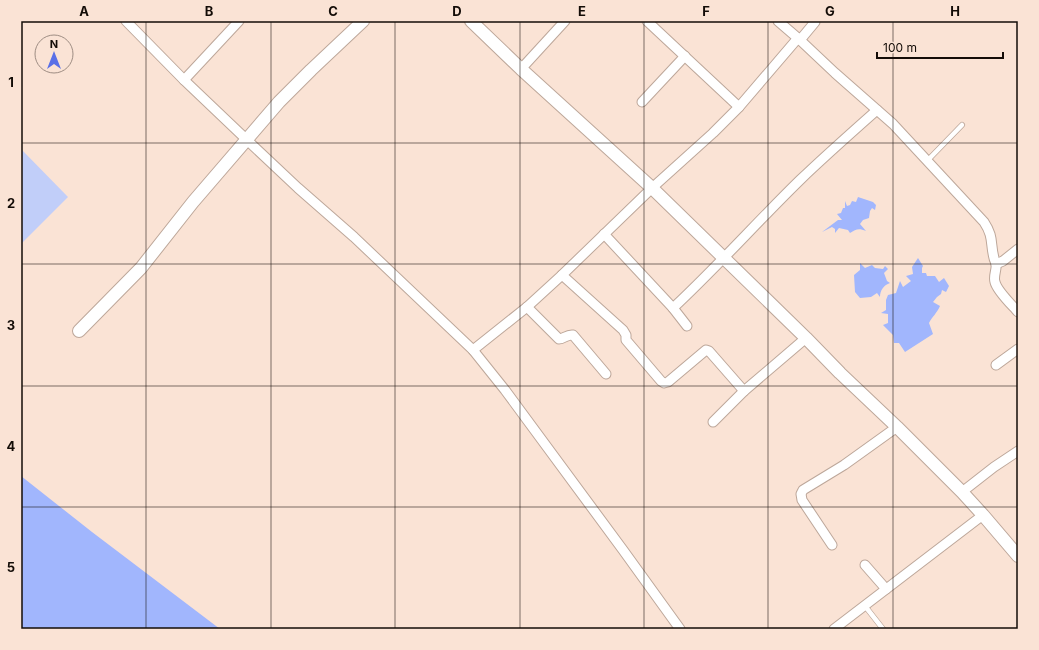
<svg xmlns="http://www.w3.org/2000/svg" width="1039" height="650" font-family="Inter,sans-serif">
  <style>
    .green { fill: #c1cef9 }
    .water { fill: #a1b6fd }
    .lines { fill: none; stroke-linecap: round; stroke-linejoin: round }
    .service-casing { stroke: #bda79a; stroke-width: 6 }
    .minor-casing { stroke: #bda79a; stroke-width: 11 }
    .tertiary-casing { stroke: #bda79a; stroke-width: 14 }
    .service { stroke: #fff; stroke-width: 4.5 }
    .minor { stroke: #fff; stroke-width: 9 }
    .tertiary { stroke: #fff; stroke-width: 12 }
    .grid { fill: none; stroke: #130c07; stroke-width: 1; stroke-opacity: 0.55 }
    .neatline { fill: none; stroke: #130c07; stroke-width: 1.5 }
    .grid-label { font-size: 13px; text-anchor: middle; font-weight: bold; fill: #130c07 }
  </style>
  <rect width="100%" height="100%" fill="#fae3d5"/>
  <polygon class="green" points="21,149 68,197 21,244"/>
  <g class="water">
    <path d="M 858,197 L 873,202 L 876,205 L 875,210 L 872,208 L 870,211 L 869,218 L 863,220 L 860,224 L 866,231 C 859,228 856,229 850,233 L 848,230 L 839,228 L 835,233 L 835,229 L 832,227 L 822,232 L 838,220 L 842,220 L 837,214 L 841,213 L 843,208 L 845,208 L 845,201 L 847,206 L 850,205 L 852,201 L 856,202 Z"/>
    <path d="M 918,258 L 923,266 L 922,268 L 922,273 L 926,273 L 927,276 L 935,276 L 939,282 L 944,278 L 949,286 L 946,292 L 942,290 L 941,294 L 937,297 L 933,302 L 940,306 C 937,313 932,317 929,323 L 933,334 L 905,352 L 899,343 L 894,343 L 893,335 L 883,325 L 888,323 L 888,314 L 881,313 L 886,310 L 886,300 L 888,295 L 896,293 L 900,281 L 903,287 L 911,281 L 906,276 L 913,274 L 912,267 Z"/>
    <path d="M 860,263 L 865,268 L 872,265 L 875,268 L 883,269 L 885,266 L 888,269 L 884,273 L 887,281 L 890,283 C 884,285 880,290 880,297 L 877,293 L 871,297 L 860,298 L 855,292 L 854,275 L 860,270 Z"/>
    <polygon points="21,476 92,532 220,629 21,629"/>
  </g>
  <g class="lines">
    <defs>
      <g id="service">
        <polyline points="927,161 962,125"/>
        <polyline points="865,606 883,629"/>
      </g>
      <g id="minor">
        <polyline points="126,21 184,80 247,140 298,188 354,237 473,350 505,390 623,550 680,629"/>
        <polyline points="647,21 739,107"/>
        <path d="M 778,21 L 800,40 L 835,73 L 893,124 L 984,222 C 994,237 990,243 994,258 C 994,260 996,262 996,264 C 997,270 993,276 995,282 C 997,291 1012,305 1018,312"/>
        <polyline points="800,40 815,22 813,21"/>
        <polyline points="521,69 565,21"/>
        <polyline points="184,80 239,21"/>
        <polyline points="642,102 685,56"/>
        <path d="M 604,234 L 673,308 C 717,267 757,222 800,180 C 825,156 851,133 877,110"/>
        <polyline points="996,264 1003,261 1018,249"/>
        <polyline points="562,275 623,330 626,335 626,340 661,381 664,383 668,382 706,350 709,351 744,391"/>
        <path d="M 527,307 L 559,339 C 564,339 567,334 573,335 L 606,374"/>
        <polyline points="673,308 687,326"/>
        <polyline points="473,350 527,307 562,275 652,188 713,133 739,107 798,38"/>
        <polyline points="996,365 1018,349"/>
        <polyline points="713,422 744,391 806,338"/>
        <polyline points="962,492 994,467 1018,451"/>
        <polyline points="832,545 802,500 801,494 803,490 844,465 897,427"/>
        <polyline points="865,565 886,589"/>
        <polyline points="834,629 983,515"/>
      </g>
      <g id="tertiary">
        <polyline points="471,21 521,69 652,188 806,338 840,373 897,427 962,492 983,515 1018,556"/>
        <polyline points="79,331 141,268 193,202 279,102 311,70 363,21"/>
      </g>
    </defs>
    <use href="#service" class="service-casing"/>
    <use href="#minor" class="minor-casing"/>
    <use href="#tertiary" class="tertiary-casing"/>
    <use href="#service" class="service"/>
    <use href="#minor" class="minor"/>
    <use href="#tertiary" class="tertiary"/>
  </g>
  <path class="grid" d="M 146,21 L 146,629M 271,21 L 271,629M 395,21 L 395,629M 520,21 L 520,629M 644,21 L 644,629M 768,21 L 768,629M 893,21 L 893,629M 21,143 L 1018,143M 21,264 L 1018,264M 21,386 L 1018,386M 21,507 L 1018,507"/>
  <rect width="1039" height="650" fill="none" stroke="#fae3d5" stroke-width="44"/>
  <g transform="translate(54 54)"><circle r="19" fill="#fae3d5" stroke="#9e8d83"/>
  <path d="M0-3L7 15L0 10L-7 15Z" fill="#5a70e7"/>
  <text y="-6" font-size="11" font-weight="bold" text-anchor="middle" fill="#130c07">N</text>
  </g>
  <path d="M877 52v6h126v-6" fill="none" stroke="#130c07" stroke-width="2"/>
  <text x="883" y="52" font-size="12" fill="#130c07" stroke="#fae3d5" stroke-width="3" paint-order="stroke">100 m</text>
  <rect x="22" y="22" width="995" height="606" class="neatline"/>
  <g class="grid-label">
    <text x="84" y="16">A</text>
    <text x="209" y="16">B</text>
    <text x="333" y="16">C</text>
    <text x="457" y="16">D</text>
    <text x="582" y="16">E</text>
    <text x="706" y="16">F</text>
    <text x="830" y="16">G</text>
    <text x="955" y="16">H</text>
    <text x="11" y="87">1</text>
    <text x="11" y="208">2</text>
    <text x="11" y="330">3</text>
    <text x="11" y="451">4</text>
    <text x="11" y="572">5</text>
  </g>
</svg>
